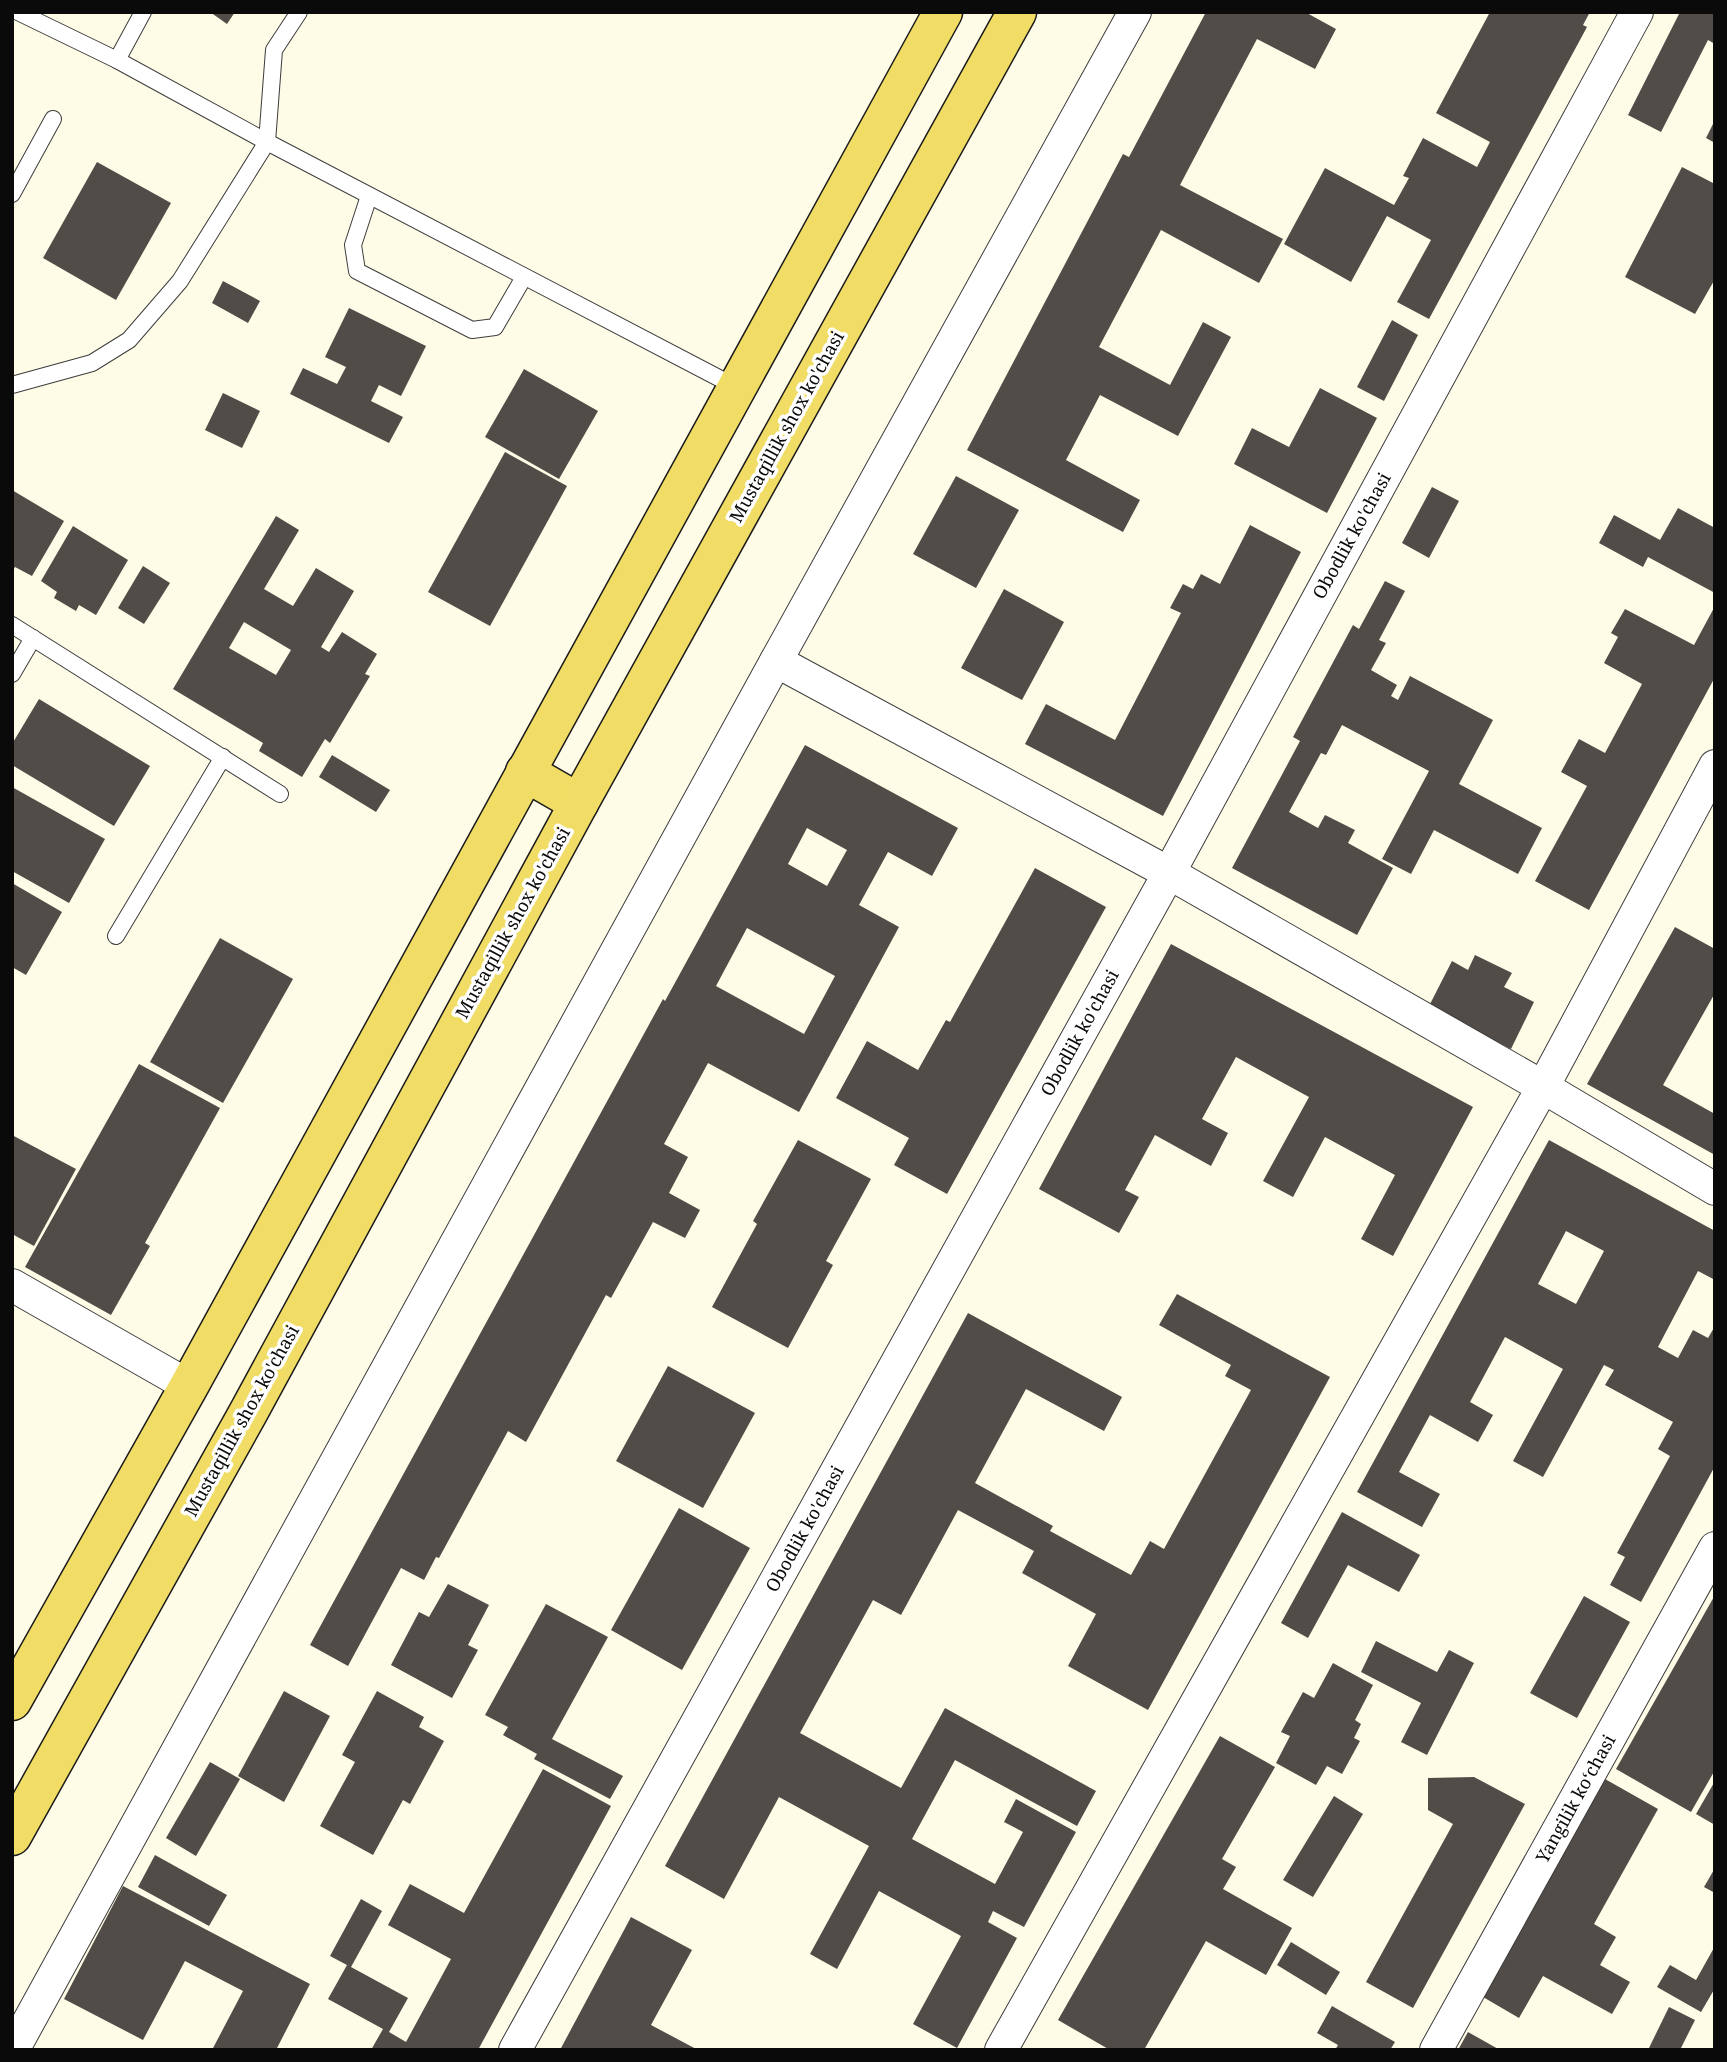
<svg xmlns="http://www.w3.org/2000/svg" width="1727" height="2062" font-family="'Noto Serif',serif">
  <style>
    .building { fill: #514c47; fill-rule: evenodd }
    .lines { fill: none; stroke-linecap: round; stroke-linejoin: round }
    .lane-casing { stroke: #3d3d3d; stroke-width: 18 }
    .street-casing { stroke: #3d3d3d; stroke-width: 34 }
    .primary-casing { stroke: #1b1b1b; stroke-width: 41 }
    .lane { stroke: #fff; stroke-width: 16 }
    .street { stroke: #fff; stroke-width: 32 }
    .primary { stroke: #f1dd65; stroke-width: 38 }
    .labels { text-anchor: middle; stroke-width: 7; stroke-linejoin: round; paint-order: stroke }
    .street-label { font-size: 18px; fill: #0a0a0a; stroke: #fff }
  </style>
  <rect width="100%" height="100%" fill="#fefce7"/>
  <g class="building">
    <polygon points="210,12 235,12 227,24"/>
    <polygon points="1206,12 1305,12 1336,29 1315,69 1257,39 1180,185 1283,239 1259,283 1161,230 1099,347 1170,385 1203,322 1231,337 1178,436 1100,395 1066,460 1140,500 1123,532 967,450 1123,154 1129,157"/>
    <polygon points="1490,12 1590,12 1583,25 1587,27 1429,319 1397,302 1431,240 1387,216 1351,282 1284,244 1325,168 1394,205 1409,178 1403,176 1423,138 1477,167 1490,142 1436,113"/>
    <polygon points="1680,12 1715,12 1715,44 1708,40 1661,132 1628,115"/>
    <polygon points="1715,120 1715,143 1706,138"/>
    <polygon points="97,162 171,203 116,300 43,258"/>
    <polygon points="1682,167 1715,184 1715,279 1695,314 1625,277"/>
    <polygon points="223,281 260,301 248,323 212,303"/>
    <polygon points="349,308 426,346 401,396 379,385 371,401 403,417 389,443 290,394 303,368 337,384 346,367 325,357"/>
    <polygon points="1392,320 1418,335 1384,401 1357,387"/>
    <polygon points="524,369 598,411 559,479 485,437"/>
    <polygon points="1320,388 1377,418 1327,513 1234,464 1252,428 1289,447"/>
    <polygon points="223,393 260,411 242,448 205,430"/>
    <polygon points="505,452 567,486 490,626 428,592"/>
    <polygon points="956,476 1019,510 976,588 913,554"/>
    <polygon points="1432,487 1459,501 1429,558 1402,543"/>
    <polygon points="12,490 64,521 32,576 15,567 12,572"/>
    <polygon points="1678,508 1715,528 1715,593 1648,557 1643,567 1599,543 1614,515 1660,540"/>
    <path d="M 276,516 L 299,530 L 264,589 L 293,606 L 316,568 L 354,591 L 321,647 L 329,652 L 342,632 L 377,654 L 365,674 L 370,676 L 330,743 L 325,739 L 302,777 L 259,751 L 263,743 L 173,689 ZM 244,622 L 291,650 L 276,675 L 229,648 Z"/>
    <polygon points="1250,525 1301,552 1163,816 1025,744 1046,704 1115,740 1181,613 1170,608 1183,584 1193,589 1201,574 1220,584"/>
    <polygon points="73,526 128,560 96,615 79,605 76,611 54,598 57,592 41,581"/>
    <polygon points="143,566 170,583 144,624 118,608"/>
    <polygon points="1385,581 1405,591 1379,640 1386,643 1371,670 1397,685 1391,696 1398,700 1410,676 1493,720 1459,784 1542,828 1518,874 1434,830 1411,874 1382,859 1429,771 1342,725 1326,755 1321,753 1289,812 1318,828 1325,815 1355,830 1348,843 1393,868 1357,935 1232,868 1300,741 1293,737 1353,625 1359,629"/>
    <polygon points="1004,589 1064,622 1022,700 961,668"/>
    <polygon points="1715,606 1715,677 1589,910 1535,881 1587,786 1561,772 1579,739 1605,753 1642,684 1604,663 1618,637 1611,633 1625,609 1694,645"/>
    <polygon points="39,699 150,766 114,826 12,765 12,744"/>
    <path d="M 805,745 L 958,828 L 932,876 L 888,852 L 859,905 L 899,927 L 799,1112 L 708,1063 L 664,1144 L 688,1157 L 669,1193 L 700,1210 L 685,1238 L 653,1222 L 611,1298 L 606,1295 L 526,1442 L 508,1431 L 439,1558 L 436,1557 L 424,1580 L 401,1568 L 348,1666 L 310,1645 L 663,999 L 665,1001 ZM 807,828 L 847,850 L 827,886 L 788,864 ZM 747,928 L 835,976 L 804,1034 L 716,986 Z"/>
    <polygon points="332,755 390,790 376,812 319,777"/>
    <polygon points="12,787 105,839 69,903 12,871"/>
    <polygon points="1035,868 1106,907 947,1194 894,1165 909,1138 836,1098 867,1041 918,1070 946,1020 950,1022"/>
    <polygon points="12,883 62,912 26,975 12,967"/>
    <polygon points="1675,927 1715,949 1715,993 1663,1085 1715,1114 1715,1155 1587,1084"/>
    <polygon points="220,938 293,979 223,1103 150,1062"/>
    <polygon points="1171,944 1473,1107 1393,1256 1361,1239 1395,1175 1325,1137 1293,1197 1263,1181 1309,1097 1236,1057 1202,1119 1228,1133 1211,1166 1155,1135 1125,1190 1139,1197 1119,1233 1039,1189"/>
    <polygon points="1475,955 1512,973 1504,987 1534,1002 1511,1049 1428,1008 1452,961 1468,970"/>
    <polygon points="139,1064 220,1108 145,1243 150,1246 111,1315 25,1267"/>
    <polygon points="12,1135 76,1169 34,1246 12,1234"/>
    <polygon points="798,1140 871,1179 826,1261 833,1265 788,1348 712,1307 757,1224 753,1221"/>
    <path d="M 1549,1140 L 1715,1231 L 1715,1280 L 1698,1271 L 1658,1347 L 1678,1358 L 1693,1330 L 1708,1338 L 1715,1326 L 1715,1466 L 1641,1602 L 1610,1585 L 1625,1557 L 1617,1553 L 1670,1456 L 1658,1449 L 1673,1422 L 1605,1385 L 1614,1370 L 1604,1365 L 1543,1477 L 1513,1461 L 1563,1369 L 1505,1337 L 1470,1402 L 1493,1415 L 1478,1442 L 1430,1415 L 1399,1472 L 1440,1494 L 1422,1527 L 1357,1492 ZM 1566,1231 L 1604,1251 L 1576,1304 L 1538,1284 Z"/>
    <polygon points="1177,1294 1330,1377 1148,1710 1068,1666 1096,1614 1022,1573 1034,1551 958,1510 901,1615 873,1600 800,1733 901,1788 945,1708 1096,1791 1077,1826 955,1760 912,1839 995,1884 1023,1832 1004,1822 1016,1799 1076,1832 1024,1927 993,1911 988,1922 1017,1938 957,2048 913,2024 961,1936 879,1891 837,1969 810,1954 869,1846 779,1797 724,1899 665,1866 968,1313 1122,1397 1104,1431 1026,1389 975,1483 1053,1526 1050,1531 1131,1575 1150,1541 1164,1549 1251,1390 1225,1376 1231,1365 1159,1325"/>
    <polygon points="668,1366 755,1413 703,1508 616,1461"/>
    <polygon points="679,1508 750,1548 682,1670 611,1630"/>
    <polygon points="1342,1512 1420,1555 1399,1592 1348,1565 1308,1638 1281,1623"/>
    <polygon points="448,1584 489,1605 468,1645 478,1650 452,1698 391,1665 419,1612 429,1617"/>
    <polygon points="1715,1595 1715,1770 1691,1812 1616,1769"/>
    <polygon points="1584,1596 1630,1622 1577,1718 1530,1693"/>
    <polygon points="546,1604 608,1637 552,1739 623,1776 610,1799 534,1759 537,1754 503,1735 508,1727 485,1715"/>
    <polygon points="1376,1641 1437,1672 1449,1650 1474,1663 1427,1755 1401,1742 1421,1703 1361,1672"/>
    <polygon points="1333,1663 1373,1685 1355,1720 1361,1724 1354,1738 1360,1741 1342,1774 1327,1766 1316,1785 1276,1763 1290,1736 1281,1732 1303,1692 1314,1698"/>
    <polygon points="284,1691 330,1716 284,1802 238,1776"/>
    <polygon points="377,1691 424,1717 419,1727 444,1741 410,1804 403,1800 373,1855 320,1826 355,1762 342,1755"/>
    <polygon points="1220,1736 1275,1767 1222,1859 1236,1867 1223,1889 1292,1928 1266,1975 1206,1941 1144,2050 1110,2050 1058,2020"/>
    <polygon points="210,1762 240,1779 196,1856 166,1838"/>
    <polygon points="543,1769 611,1806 478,2050 371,2050 383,2029 328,1999 347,1965 330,1956 361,1899 382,1911 351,1967 408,1998 389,2032 406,2042 451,1959 388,1925 410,1884 464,1913"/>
    <polygon points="1474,1777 1525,1804 1413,2008 1366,1982 1453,1824 1428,1810 1428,1778"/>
    <polygon points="1605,1779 1658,1809 1594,1924 1616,1937 1600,1965 1630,1982 1612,2014 1543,1976 1519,2018 1483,1997"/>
    <polygon points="1715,1781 1715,1825 1696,1814"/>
    <polygon points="1334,1796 1363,1814 1313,1897 1283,1880"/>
    <polygon points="155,1855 227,1895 209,1926 138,1887"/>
    <polygon points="1715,1868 1715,1893 1704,1887"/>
    <polygon points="123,1886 310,1984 276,2050 212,2050 243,1991 185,1961 143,2040 64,1999"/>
    <polygon points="631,1917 692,1950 651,2025 698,2050 560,2050"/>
    <polygon points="1291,1942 1340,1972 1326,1995 1277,1965"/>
    <polygon points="1715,1946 1715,1988 1701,2012 1657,1987 1670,1965 1696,1980"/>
    <polygon points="1332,2006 1395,2042 1390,2050 1335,2050 1338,2045 1317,2033"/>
    <polygon points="1669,2007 1695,2020 1680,2050 1648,2050"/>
    <polygon points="1468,2032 1500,2050 1458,2050"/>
  </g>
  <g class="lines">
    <defs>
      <g id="lane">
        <polyline points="18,12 117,60 267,142 736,387"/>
        <polyline points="117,60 143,12"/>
        <polyline points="12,194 53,119"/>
        <polyline points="369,196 353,245 357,271 472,330 495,327 524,277"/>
        <polyline points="12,385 92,363 129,340 180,281 267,142 274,50 299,12"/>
        <polyline points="12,625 280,794"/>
        <polyline points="12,674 33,638"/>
        <polyline points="116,936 223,757"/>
      </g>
      <g id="street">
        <polyline points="776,661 1169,873 1543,1087 1715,1189"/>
        <polyline points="12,1285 189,1386"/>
        <polyline points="13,2050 776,661 1135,12"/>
        <polyline points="515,2050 1169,873 1637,12"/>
        <polyline points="1001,2050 1543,1087 1715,766"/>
        <polyline points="1436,2050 1715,1548"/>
      </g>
      <g id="primary">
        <polyline points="525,772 579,803"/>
        <polyline points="12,1701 189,1386 943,12"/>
        <polyline points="12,1836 248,1413 579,803 1017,12"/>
      </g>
    </defs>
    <use href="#lane" class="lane-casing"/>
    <use href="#street" class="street-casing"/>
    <use href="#primary" class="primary-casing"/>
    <use href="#lane" class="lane"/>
    <use href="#street" class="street"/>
    <use href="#primary" class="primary"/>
  </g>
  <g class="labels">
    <g class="street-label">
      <text transform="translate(787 427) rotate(-61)" y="6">Mustaqillik shox ko'chasi</text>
      <text transform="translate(1352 536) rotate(-61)" y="6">Obodlik ko'chasi</text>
      <text transform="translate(513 923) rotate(-61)" y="6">Mustaqillik shox ko'chasi</text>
      <text transform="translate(1080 1033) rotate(-61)" y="6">Obodlik ko'chasi</text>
      <text transform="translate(242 1421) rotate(-61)" y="6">Mustaqillik shox ko'chasi</text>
      <text transform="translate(805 1529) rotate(-61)" y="6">Obodlik ko'chasi</text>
      <text transform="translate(1576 1799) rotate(-61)" y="6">Yangilik koʻchasi</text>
    </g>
  </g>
  <rect width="1727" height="2062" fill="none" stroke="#0a0a0a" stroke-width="28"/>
</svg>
